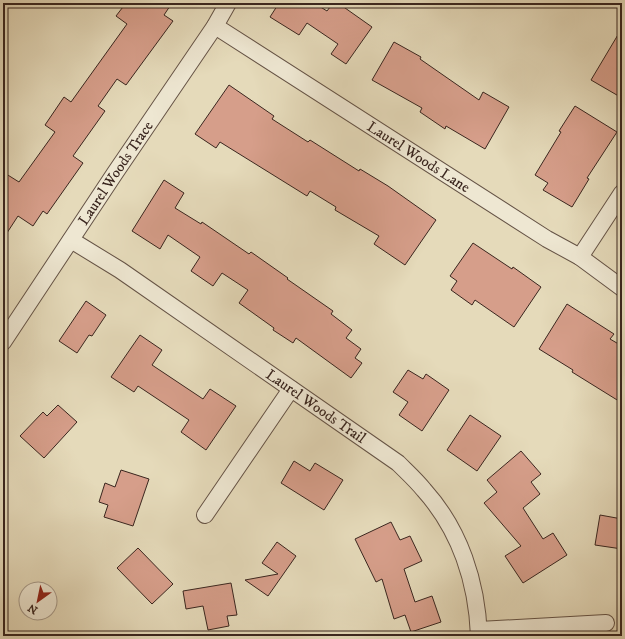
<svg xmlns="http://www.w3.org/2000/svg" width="625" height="639" font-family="'IM FELL DW Pica',serif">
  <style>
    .building { fill: #d69e8a; stroke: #3a261f }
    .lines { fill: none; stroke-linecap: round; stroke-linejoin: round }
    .street-casing { stroke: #655346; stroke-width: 18 }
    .street { stroke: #eee7d2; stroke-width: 16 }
    .labels { text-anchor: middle; stroke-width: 3; stroke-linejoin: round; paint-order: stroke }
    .street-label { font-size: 15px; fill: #3a261f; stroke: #eee7d2 }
  </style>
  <rect width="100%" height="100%" fill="#e5daba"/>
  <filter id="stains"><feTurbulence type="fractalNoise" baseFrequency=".005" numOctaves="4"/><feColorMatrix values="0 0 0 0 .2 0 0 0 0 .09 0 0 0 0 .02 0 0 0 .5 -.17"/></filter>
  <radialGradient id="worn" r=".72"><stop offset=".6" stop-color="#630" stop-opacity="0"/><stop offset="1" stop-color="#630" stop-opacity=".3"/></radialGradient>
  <g class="building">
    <polygon points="126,3 172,3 164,15 173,21 126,85 117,79 98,106 105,111 73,156 83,163 47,214 43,211 33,226 18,216 3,239 3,172 19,182 55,132 45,125 64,97 71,102 127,24 116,16"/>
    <polygon points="279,3 314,3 327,11 333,3 338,3 372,27 346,64 331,54 338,44 307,23 299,35 270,17"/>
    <polygon points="622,28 622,98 591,80"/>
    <polygon points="394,42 421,57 420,59 479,100 483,92 509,107 485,149 446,126 445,129 420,112 422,108 372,80"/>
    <polygon points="229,85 274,116 272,119 308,142 310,140 359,171 360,169 388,186 436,220 405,265 374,244 379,236 335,210 336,207 310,191 307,196 220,142 216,148 195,134"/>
    <polygon points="575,106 617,132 587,178 589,179 572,207 543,190 548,183 535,175 561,132 559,131"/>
    <polygon points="164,180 184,193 175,208 201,224 202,222 249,254 251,252 288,278 287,279 333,311 331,314 352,330 346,338 361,349 355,358 362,363 351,378 296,338 293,343 273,330 274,328 239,303 248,290 222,273 213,286 191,271 200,257 168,235 160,249 132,231"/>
    <polygon points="473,243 512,269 513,267 541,287 514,327 475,300 472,305 451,290 457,281 450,276"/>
    <polygon points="86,301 106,315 92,336 89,335 77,353 59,341"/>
    <polygon points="567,304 614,334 610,339 622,346 622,403 572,372 573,370 539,349"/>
    <polygon points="140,335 162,350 152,365 203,399 210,389 236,406 206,450 181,432 189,420 138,386 134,392 111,377"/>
    <polygon points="408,370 423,379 426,374 449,390 422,431 399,415 408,402 393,392"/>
    <polygon points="58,405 77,422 44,458 20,436 43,412 47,416"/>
    <polygon points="470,415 501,436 477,471 447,450"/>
    <polygon points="521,451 541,474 531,482 540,494 523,508 543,539 553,533 567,555 523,583 505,556 521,546 484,503 497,492 487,480"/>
    <polygon points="294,461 310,471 315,463 343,480 324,510 281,483"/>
    <polygon points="121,470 149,479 133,526 104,517 108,505 99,502 105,483 115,487"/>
    <polygon points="600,515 622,519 622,549 595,545"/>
    <polygon points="391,522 400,540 410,536 422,561 404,569 415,602 432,596 441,622 411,632 405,615 394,619 382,579 376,582 355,539"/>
    <polygon points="277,542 296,556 268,596 245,580 278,574 262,563"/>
    <polygon points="138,548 173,584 152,604 117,568"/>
    <polygon points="231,583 237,615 227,616 229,626 208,630 203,606 186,609 183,591"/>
  </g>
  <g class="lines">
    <defs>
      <g id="street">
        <path id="s1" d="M 215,26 L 547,239 L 580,257 L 622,288"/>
        <path id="s2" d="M 71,240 L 120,270 L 398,463 C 407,472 416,480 424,490 C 460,530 477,582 479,636"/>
        <polyline points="580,257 622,193"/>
        <path id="s3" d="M 3,342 L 115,173 L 215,26 L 228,3"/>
        <polyline points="205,515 291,389"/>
        <polyline points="479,630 606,623"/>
      </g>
    </defs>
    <use href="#street" class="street-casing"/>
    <use href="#street" class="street"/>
  </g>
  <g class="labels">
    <g class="street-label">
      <text dy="5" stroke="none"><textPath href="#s1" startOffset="242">Laurel Woods Lane</textPath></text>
      <text dy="5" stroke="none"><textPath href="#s3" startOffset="203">Laurel Woods Trace</textPath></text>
      <text dy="5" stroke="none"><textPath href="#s2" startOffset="296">Laurel Woods Trail</textPath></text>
    </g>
  </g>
  <rect width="625" height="639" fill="none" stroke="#e5daba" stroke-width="16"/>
  <rect x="4" y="4" width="617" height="631" fill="none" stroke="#3a261f" stroke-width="2"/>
  <rect x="8" y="8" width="609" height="623" fill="none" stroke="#3a261f"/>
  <g transform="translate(38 601) rotate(213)"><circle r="19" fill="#eee7d2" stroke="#a69a8a"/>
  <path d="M0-3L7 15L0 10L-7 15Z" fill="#8f2418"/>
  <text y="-6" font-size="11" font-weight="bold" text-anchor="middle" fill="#3a261f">N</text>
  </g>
  <rect width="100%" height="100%" filter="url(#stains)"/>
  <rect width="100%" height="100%" fill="url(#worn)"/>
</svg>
